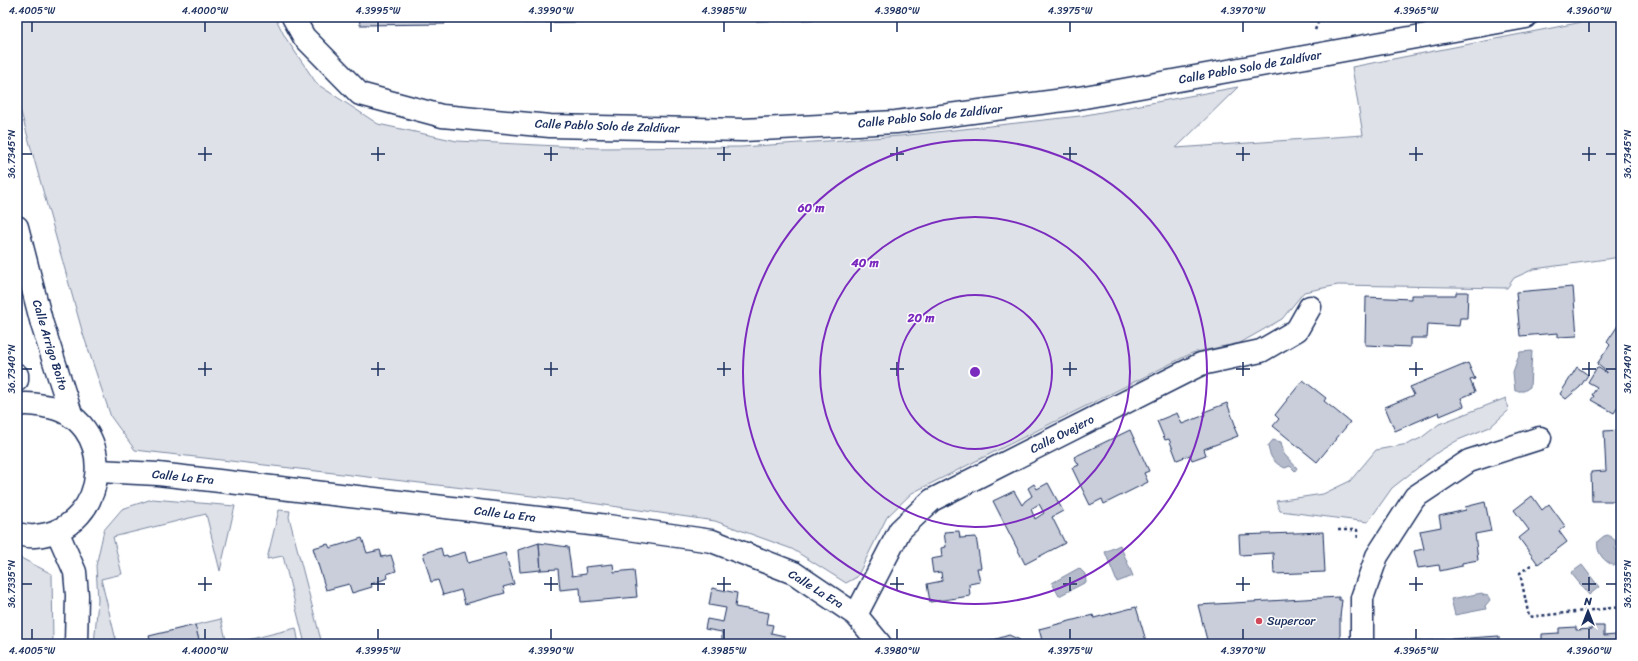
<svg xmlns="http://www.w3.org/2000/svg" width="1638" height="661" font-family="Sriracha,sans-serif">
  <style>
    .green { fill: #dee1e7; stroke: #7c88a2 }
    .water { fill: #b5bbca; stroke: #77839f }
    .building { fill: #caceda; stroke: #1b2f5e; fill-rule: evenodd }
    .lines { fill: none; stroke-linecap: round; stroke-linejoin: round }
    .street-casing { stroke: #1b2f5e; stroke-width: 25 }
    .secondary-casing { stroke: #1b2f5e; stroke-width: 25 }
    .path { stroke: #1b2f5e; stroke-width: 2.5; stroke-dasharray: 3 3; stroke-linecap: butt }
    .street { stroke: #fff; stroke-width: 22 }
    .secondary { stroke: #fff; stroke-width: 22 }
    .ticks { fill: none; stroke: #1b2f5e; stroke-width: 1.5 }
    .ring { fill: none; stroke: #7b2cbf; stroke-width: 2 }
    .poi-dot { fill: #d1495b; stroke: #fff; stroke-width: 1.5 }
    .labels { text-anchor: middle; stroke-width: 3; stroke-linejoin: round; paint-order: stroke }
    .street-label { font-size: 12px; fill: #1b2f5e; stroke: #fff }
    .poi-label { font-size: 12px; fill: #1b2f5e; stroke: #fff; text-anchor: start }
    .centre { fill: #7b2cbf; stroke: #fff; stroke-width: 2 }
    .ring-label { font-size: 12px; text-anchor: middle; font-weight: bold; fill: #7b2cbf; stroke: #fff; stroke-width: 3; stroke-linejoin: round; paint-order: stroke }
    .neatline { fill: none; stroke: #1b2f5e; stroke-width: 1.5 }
    .ticks-label { font-size: 10px; text-anchor: middle; fill: #1b2f5e }
  </style>
  <rect width="100%" height="100%" fill="#fff"/>
  <filter id="ink" filterUnits="userSpaceOnUse"><feTurbulence type="fractalNoise" baseFrequency=".025" numOctaves="2"/><feDisplacementMap in="SourceGraphic" scale="8" xChannelSelector="R" yChannelSelector="G"/><feConvolveMatrix kernelMatrix="1 2 1 2 8 2 1 2 1" color-interpolation-filters="sRGB"/></filter>
  <g filter="url(#ink)">
    <g class="green">
      <polygon points="17,17 275,17 285,37 317,84 378,124 457,141 598,148 741,147 900,136 1080,116 1238,87 1176,148 1363,135 1352,67 1608,17 1621,17 1621,257 1534,269 1514,278 1507,288 1338,285 1304,292 1282,319 1240,343 1192,353 912,493 887,517 857,577 846,583 792,549 715,521 584,502 135,450 111,417 83,334 17,98"/>
      <polygon points="1506,398 1508,411 1490,427 1458,440 1438,452 1392,488 1368,522 1280,511 1276,501 1323,494 1350,481 1376,450 1408,444 1421,438 1439,424"/>
      <polygon points="152,499 235,506 220,571 206,514 113,537 122,574 101,579 117,644 94,644 98,600 96,566 104,530 122,509"/>
      <polygon points="279,510 290,511 289,517 322,644 305,644 283,556 267,559"/>
      <polygon points="17,556 52,574 53,644 17,644"/>
      <polygon points="221,619 227,644 200,644 195,625"/>
      <polygon points="296,628 299,644 231,644"/>
    </g>
    <g class="water">
      <polygon points="1532,351 1530,387 1524,391 1515,391 1513,372 1520,352"/>
      <path d="M 1273,440 L 1281,442 L 1284,454 L 1297,468 L 1295,471 L 1290,466 L 1285,468 C 1274,463 1270,458 1268,446 Z"/>
      <path d="M 1608,535 L 1616,541 L 1615,549 L 1621,554 L 1619,566 C 1607,566 1595,553 1598,541 L 1604,536 Z"/>
      <polygon points="1120,545 1133,576 1117,582 1105,552"/>
      <polygon points="1582,565 1599,587 1589,595 1571,573"/>
      <polygon points="1079,568 1085,574 1086,582 1059,596 1052,583"/>
      <polygon points="1482,593 1483,595 1488,596 1490,600 1485,606 1486,609 1455,615 1451,599"/>
    </g>
    <g class="building">
      <polygon points="359,17 445,17 445,24 360,25"/>
      <polygon points="523,17 677,17 677,20 523,23"/>
      <polygon points="756,17 911,17 756,21"/>
      <polygon points="1573,287 1577,336 1558,337 1558,333 1520,336 1516,292"/>
      <polygon points="1456,292 1468,292 1467,318 1460,318 1459,326 1428,324 1427,338 1410,338 1410,347 1365,345 1366,297 1411,299 1411,295 1456,295"/>
      <polygon points="1621,321 1621,409 1618,407 1614,413 1591,400 1594,396 1592,395 1597,387 1588,382 1597,367 1607,373 1607,372 1597,364 1610,345 1607,342"/>
      <polygon points="1468,363 1475,379 1470,380 1475,392 1461,398 1464,406 1440,416 1439,412 1395,431 1385,407 1414,395 1410,387"/>
      <polygon points="1577,367 1588,375 1580,387 1566,399 1560,394"/>
      <polygon points="1303,380 1326,398 1324,401 1350,422 1317,462 1273,426 1279,419 1275,415"/>
      <polygon points="1227,403 1236,427 1234,427 1238,436 1204,449 1206,455 1192,460 1190,455 1177,460 1169,439 1165,440 1157,421 1177,413 1182,424 1205,415 1204,412"/>
      <polygon points="1130,430 1149,471 1144,473 1148,482 1104,504 1102,499 1090,505 1072,468 1079,465 1074,457"/>
      <polygon points="1621,430 1621,501 1592,501 1591,472 1606,471 1604,431"/>
      <path d="M 1048,483 L 1063,511 L 1052,517 L 1065,543 L 1025,564 L 993,501 L 1014,491 L 1022,505 L 1025,501 L 1032,496 L 1028,488 L 1034,484 L 1037,489 ZM 1039,504 L 1044,513 L 1035,519 L 1031,509 Z"/>
      <polygon points="1532,496 1542,510 1549,504 1565,526 1559,531 1567,542 1538,564 1519,538 1529,530 1514,510"/>
      <polygon points="1485,502 1491,531 1475,534 1478,560 1462,563 1462,566 1440,571 1439,565 1418,568 1414,551 1424,549 1420,531 1441,527 1439,516 1466,510 1465,507"/>
      <polygon points="959,531 960,538 976,537 981,568 977,568 980,582 969,584 970,596 930,602 927,584 942,581 941,572 933,573 931,559 942,557 941,548 946,547 944,532"/>
      <polygon points="1323,532 1325,572 1274,574 1273,553 1240,555 1239,535"/>
      <polygon points="362,538 367,553 380,550 382,557 391,555 396,571 387,574 388,578 371,584 372,587 352,593 349,584 326,590 313,548 328,544 330,548"/>
      <polygon points="539,543 541,570 520,572 518,550"/>
      <polygon points="539,543 568,547 572,576 586,574 585,567 613,564 614,572 634,570 637,597 581,602 580,588 560,590 558,569 541,570"/>
      <polygon points="441,548 443,556 447,555 448,557 465,552 468,563 505,553 514,584 503,587 505,593 465,604 461,590 443,595 438,580 431,582 423,553"/>
      <polygon points="712,588 737,593 735,607 769,613 767,624 773,625 771,633 785,636 784,644 733,644 722,642 722,632 705,629 707,619 723,622 726,608 709,605"/>
      <polygon points="1339,597 1339,600 1342,600 1340,617 1340,644 1208,644 1198,605"/>
      <polygon points="1136,607 1147,644 1043,644 1039,629 1093,615 1094,618"/>
      <polygon points="195,625 200,644 151,644 149,636"/>
      <polygon points="1591,626 1604,626 1604,636 1616,635 1616,644 1542,644 1542,634 1559,633 1559,628 1576,627 1576,630 1592,629"/>
      <polygon points="1009,635 1020,640 1021,644 981,644"/>
      <polygon points="1499,636 1499,644 1394,644 1394,643"/>
    </g>
    <g class="lines">
      <defs>
        <g id="street">
          <polyline points="293,17 304,37 360,94 442,116 550,126 743,130 896,122 1079,98 1526,17"/>
          <polyline points="57,531 75,572 77,595 76,644"/>
          <polyline points="856,615 900,530 932,500 1201,364 1261,351 1297,330 1310,307"/>
          <polyline points="1362,644 1362,598 1377,556 1415,497 1469,461 1540,438"/>
        </g>
        <g id="secondary">
          <polyline points="17,227 42,324 72,417"/>
          <polyline points="17,375 17,380"/>
          <path d="M 17,405 C 26,403 34,404 44,406 C 119,416 112,530 35,536 C 29,537 23,535 17,534"/>
          <polyline points="98,471 158,474 263,486 608,526 712,541 794,573 856,615 880,644"/>
        </g>
      </defs>
      <use href="#street" class="street-casing"/>
      <use href="#secondary" class="secondary-casing"/>
      <g class="path">
        <polyline points="1315,30 1320,17"/>
        <polyline points="1338,530 1357,530 1358,540"/>
        <polyline points="1531,565 1520,573 1529,617 1621,607"/>
      </g>
      <use href="#street" class="street"/>
      <use href="#secondary" class="secondary"/>
    </g>
  </g>
  <path class="ticks" d="M 32,22 L 32,32M 205,22 L 205,32M 378,22 L 378,32M 551,22 L 551,32M 724,22 L 724,32M 897,22 L 897,32M 1070,22 L 1070,32M 1243,22 L 1243,32M 1416,22 L 1416,32M 1589,22 L 1589,32M 205,147 L 205,161M 378,147 L 378,161M 551,147 L 551,161M 724,147 L 724,161M 897,147 L 897,161M 1070,147 L 1070,161M 1243,147 L 1243,161M 1416,147 L 1416,161M 1589,147 L 1589,161M 22,154 L 32,154M 198,154 L 212,154M 371,154 L 385,154M 544,154 L 558,154M 717,154 L 731,154M 890,154 L 904,154M 1063,154 L 1077,154M 1236,154 L 1250,154M 1409,154 L 1423,154M 1582,154 L 1596,154M 1606,154 L 1616,154M 205,362 L 205,376M 378,362 L 378,376M 551,362 L 551,376M 724,362 L 724,376M 897,362 L 897,376M 1070,362 L 1070,376M 1243,362 L 1243,376M 1416,362 L 1416,376M 1589,362 L 1589,376M 22,369 L 32,369M 198,369 L 212,369M 371,369 L 385,369M 544,369 L 558,369M 717,369 L 731,369M 890,369 L 904,369M 1063,369 L 1077,369M 1236,369 L 1250,369M 1409,369 L 1423,369M 1582,369 L 1596,369M 1606,369 L 1616,369M 205,577 L 205,591M 378,577 L 378,591M 551,577 L 551,591M 724,577 L 724,591M 897,577 L 897,591M 1070,577 L 1070,591M 1243,577 L 1243,591M 1416,577 L 1416,591M 1589,577 L 1589,591M 22,584 L 32,584M 198,584 L 212,584M 371,584 L 385,584M 544,584 L 558,584M 717,584 L 731,584M 890,584 L 904,584M 1063,584 L 1077,584M 1236,584 L 1250,584M 1409,584 L 1423,584M 1582,584 L 1596,584M 1606,584 L 1616,584M 32,629 L 32,639M 205,629 L 205,639M 378,629 L 378,639M 551,629 L 551,639M 724,629 L 724,639M 897,629 L 897,639M 1070,629 L 1070,639M 1243,629 L 1243,639M 1416,629 L 1416,639M 1589,629 L 1589,639"/>
  <g class="ring">
    <circle cx="975" cy="372" r="77"/>
    <circle cx="975" cy="372" r="155"/>
    <circle cx="975" cy="372" r="232"/>
  </g>
  <circle class="poi-dot" cx="1259" cy="621" r="4"/>
  <g class="labels">
    <g class="street-label">
      <text transform="translate(1250 67) rotate(-10)" y="4">Calle Pablo Solo de Zaldívar</text>
      <text transform="translate(930 116) rotate(-6)" y="4">Calle Pablo Solo de Zaldívar</text>
      <text transform="translate(607 126) rotate(2)" y="4">Calle Pablo Solo de Zaldívar</text>
      <text transform="translate(50 345) rotate(73)" y="4">Calle Arrigo Boito</text>
      <text transform="translate(1062 434) rotate(-27)" y="4">Calle Ovejero</text>
      <text transform="translate(183 477) rotate(6)" y="4">Calle La Era</text>
      <text transform="translate(505 514) rotate(7)" y="4">Calle La Era</text>
      <text transform="translate(816 589) rotate(32)" y="4">Calle La Era</text>
    </g>
    <g class="poi-label">
      <text x="1267" y="625">Supercor</text>
    </g>
  </g>
  <circle cx="975" cy="372" r="6" class="centre"/>
  <g class="ring-label">
    <text x="811" y="212">60 m</text>
    <text x="865" y="267">40 m</text>
    <text x="921" y="322">20 m</text>
  </g>
  <rect width="1638" height="661" fill="none" stroke="#fff" stroke-width="44"/>
  <g transform="translate(1588 611)" stroke="#ffffff" stroke-width="3" paint-order="stroke">
  <path d="M0-3L7 15L0 10L-7 15Z" fill="#1b2f5e"/>
  <text y="-6" font-size="11" font-weight="bold" text-anchor="middle" fill="#1b2f5e">N</text>
  </g>
  <rect x="22" y="22" width="1594" height="617" class="neatline"/>
  <g class="ticks-label">
    <text x="32" y="14">4.4005°W</text>
    <text x="205" y="14">4.4000°W</text>
    <text x="378" y="14">4.3995°W</text>
    <text x="551" y="14">4.3990°W</text>
    <text x="724" y="14">4.3985°W</text>
    <text x="897" y="14">4.3980°W</text>
    <text x="1070" y="14">4.3975°W</text>
    <text x="1243" y="14">4.3970°W</text>
    <text x="1416" y="14">4.3965°W</text>
    <text x="1589" y="14">4.3960°W</text>
    <text transform="translate(11 154) rotate(-90)" y="4">36.7345°N</text>
    <text transform="translate(1627 154) rotate(-90)" y="4">36.7345°N</text>
    <text transform="translate(11 369) rotate(-90)" y="4">36.7340°N</text>
    <text transform="translate(1627 369) rotate(-90)" y="4">36.7340°N</text>
    <text transform="translate(11 584) rotate(-90)" y="4">36.7335°N</text>
    <text transform="translate(1627 584) rotate(-90)" y="4">36.7335°N</text>
    <text x="32" y="654">4.4005°W</text>
    <text x="205" y="654">4.4000°W</text>
    <text x="378" y="654">4.3995°W</text>
    <text x="551" y="654">4.3990°W</text>
    <text x="724" y="654">4.3985°W</text>
    <text x="897" y="654">4.3980°W</text>
    <text x="1070" y="654">4.3975°W</text>
    <text x="1243" y="654">4.3970°W</text>
    <text x="1416" y="654">4.3965°W</text>
    <text x="1589" y="654">4.3960°W</text>
  </g>
</svg>
